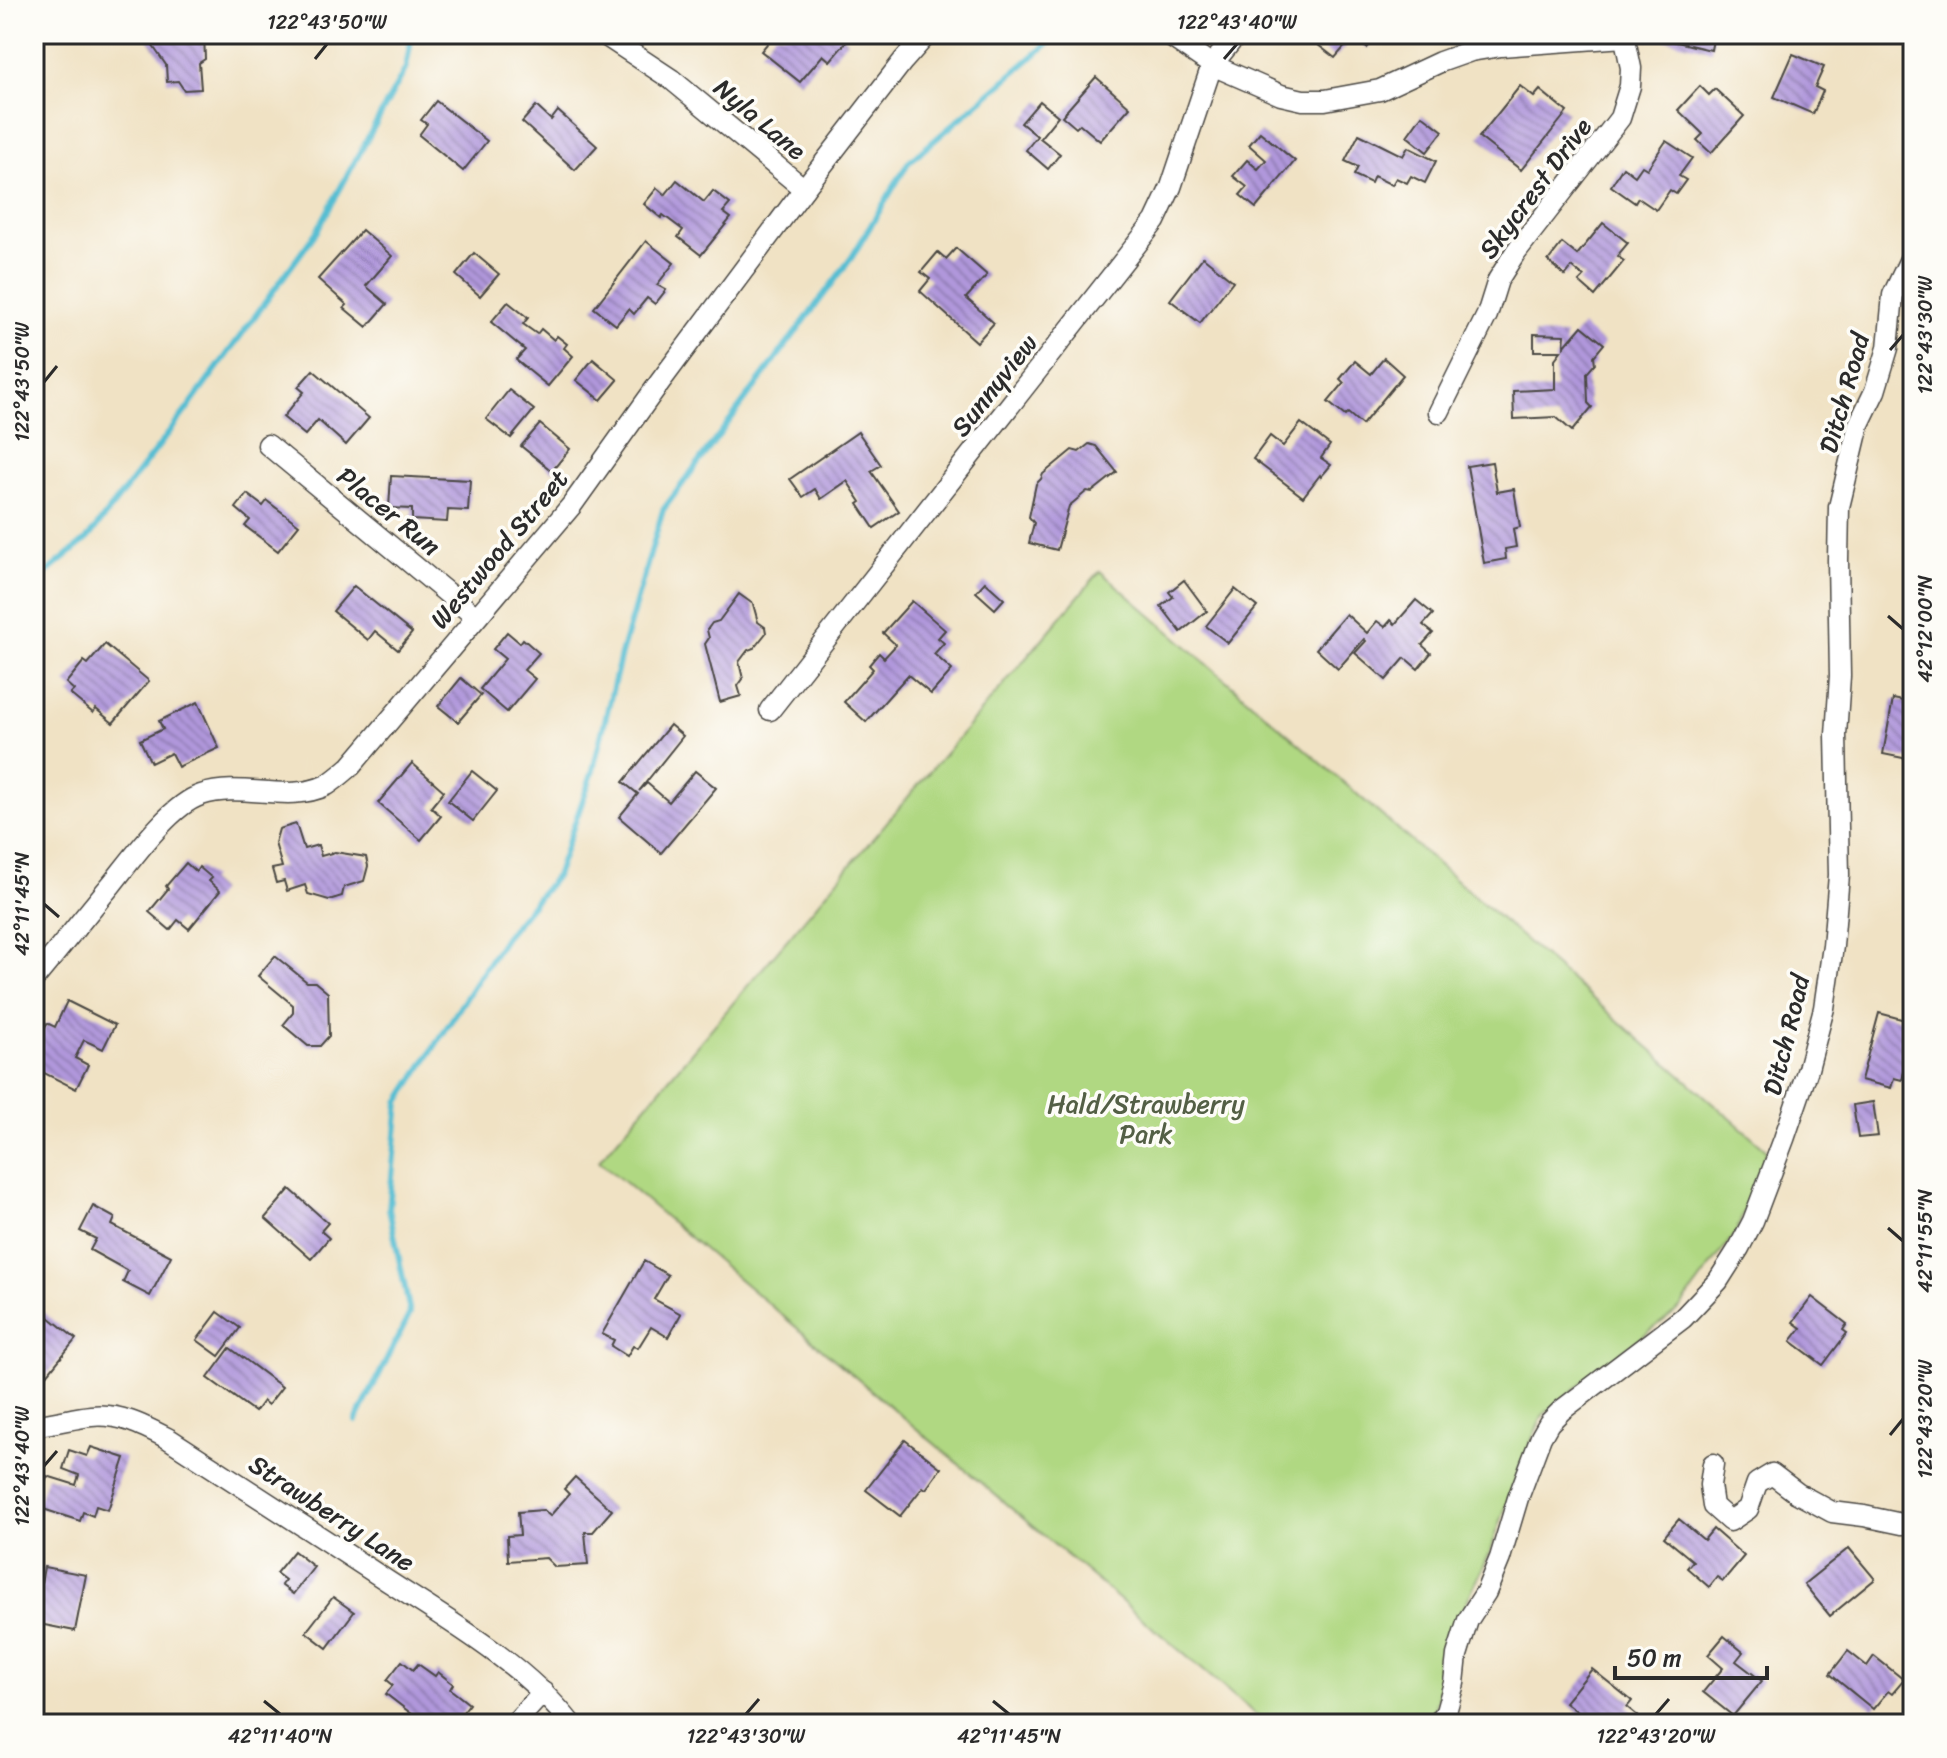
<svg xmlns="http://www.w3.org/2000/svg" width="1947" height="1758" font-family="Sriracha,sans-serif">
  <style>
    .park { fill: #b0d882; stroke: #6e8256; stroke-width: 2 }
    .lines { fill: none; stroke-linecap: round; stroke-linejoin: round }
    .stream { stroke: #54bdd2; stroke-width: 6 }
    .building { fill: url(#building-back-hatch) }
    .street-casing { stroke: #494642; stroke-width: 23 }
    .street { stroke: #fff; stroke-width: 20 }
    .ticks { fill: none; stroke: #2b2b2b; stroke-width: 3 }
    .labels { text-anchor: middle; stroke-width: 7; stroke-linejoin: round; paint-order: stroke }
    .street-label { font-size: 26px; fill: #2b2b2b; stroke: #fdfcf7 }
    .park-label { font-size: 26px; fill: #535f45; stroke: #fdfcf7 }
    .neatline { fill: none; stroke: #2b2b2b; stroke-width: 3 }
    .ticks-label { font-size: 20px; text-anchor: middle; fill: #2b2b2b }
  </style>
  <defs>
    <pattern id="building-back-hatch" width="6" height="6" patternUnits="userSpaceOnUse" patternTransform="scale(2)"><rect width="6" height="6" fill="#b097db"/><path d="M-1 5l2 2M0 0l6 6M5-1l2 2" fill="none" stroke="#8f7bb2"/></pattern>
  </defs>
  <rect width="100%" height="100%" fill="#fdfcf7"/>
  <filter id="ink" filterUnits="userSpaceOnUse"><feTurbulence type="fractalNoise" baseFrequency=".0125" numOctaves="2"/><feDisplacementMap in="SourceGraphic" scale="16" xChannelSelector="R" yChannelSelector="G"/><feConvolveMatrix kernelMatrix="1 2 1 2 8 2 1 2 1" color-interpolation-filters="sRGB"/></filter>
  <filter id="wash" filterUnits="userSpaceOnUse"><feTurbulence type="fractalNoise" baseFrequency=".006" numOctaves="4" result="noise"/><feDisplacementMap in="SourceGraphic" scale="32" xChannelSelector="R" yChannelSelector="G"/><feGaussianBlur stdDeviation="1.8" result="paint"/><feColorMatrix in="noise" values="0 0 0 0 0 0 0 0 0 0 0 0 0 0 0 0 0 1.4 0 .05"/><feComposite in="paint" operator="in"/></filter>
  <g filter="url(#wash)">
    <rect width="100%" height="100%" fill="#f0e2c4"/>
    <polygon class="park" points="1100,571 1767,1150 1736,1232 1679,1309 1592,1374 1543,1415 1521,1463 1489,1555 1454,1628 1431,1724 1267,1724 599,1161"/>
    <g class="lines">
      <g class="stream">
        <polyline points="34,583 88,538 188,408 317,231 406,68 412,34"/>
        <polyline points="356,1421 410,1313 389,1209 399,1102 505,937 556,876 592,774 621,654 663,510 852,257 908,163 1059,34"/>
      </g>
    </g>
    <g id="blocks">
      <g class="building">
        <polygon points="148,34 197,34 199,37 198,35 204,35 205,59 199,63 201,89 184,90 178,81 167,82 166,65 148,39"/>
        <polygon points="775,34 839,34 847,41 830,61 823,55 800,82 761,51"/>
        <polygon points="1319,34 1378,34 1367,48 1353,37 1335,58 1313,41"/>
        <polygon points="1665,34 1714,34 1711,50 1664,39"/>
        <polygon points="1793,54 1824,67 1815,87 1823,91 1813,114 1774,97"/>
        <polygon points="1096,77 1130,107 1100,141 1080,124 1076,128 1062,116"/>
        <polygon points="1520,86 1534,97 1540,90 1567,112 1521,170 1479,137"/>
        <polygon points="1700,86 1709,95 1715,89 1744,116 1711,153 1697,140 1703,134 1678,110"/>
        <polygon points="436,101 487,141 463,171 419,135 427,124 421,120"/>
        <polygon points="1040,101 1058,116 1040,138 1060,154 1048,169 1026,150 1037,136 1021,123"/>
        <polygon points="536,106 551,120 558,111 597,146 575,170 522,122"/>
        <polygon points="1422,115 1443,131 1427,152 1407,136"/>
        <polygon points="1260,132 1295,161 1256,208 1240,195 1247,187 1233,176 1247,160 1258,169 1266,160 1249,145"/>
        <polygon points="1359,134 1403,156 1408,147 1436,161 1425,183 1411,176 1407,183 1396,178 1392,185 1374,176 1371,183 1354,175 1358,167 1345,161"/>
        <polygon points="1666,141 1692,158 1679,176 1686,180 1676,194 1670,190 1656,210 1638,198 1635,203 1611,186 1623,167 1635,176 1642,166 1647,169"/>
        <polygon points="677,180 704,202 713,191 730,204 723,212 731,218 701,255 678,237 683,230 663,215 661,218 644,204 657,188 665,195"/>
        <polygon points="1603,223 1628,243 1617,256 1624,261 1595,296 1579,282 1584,277 1572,267 1565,276 1548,261 1562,243 1577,255"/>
        <polygon points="362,230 392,256 366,286 387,304 367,327 344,308 347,305 318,279"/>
        <polygon points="646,241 674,263 657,285 666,290 655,304 647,298 634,314 629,309 616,325 594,308"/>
        <polygon points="956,248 987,275 966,298 994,323 977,342 920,291 930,279 921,272 938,252 946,259"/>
        <polygon points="474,253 499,274 480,296 456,275"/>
        <polygon points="1203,257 1233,281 1200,323 1170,300"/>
        <polygon points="508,302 528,318 523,324 537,334 541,329 554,340 557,336 567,344 564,348 573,356 548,386 516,360 525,350 491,322"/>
        <polygon points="1582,326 1604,344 1594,356 1595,364 1587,373 1588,403 1592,407 1572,431 1556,417 1514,419 1513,391 1555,389 1555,359 1561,351 1534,351 1534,334 1565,335 1564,347"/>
        <polygon points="1384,358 1403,375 1362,425 1348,413 1345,416 1328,402 1344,383 1340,379 1355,361 1371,374"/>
        <polygon points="593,359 618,380 601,400 576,380"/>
        <polygon points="313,370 369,418 346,445 318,420 305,435 283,417 304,392 298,387"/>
        <polygon points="509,390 534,410 511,438 486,419"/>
        <polygon points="1301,423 1330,445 1321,458 1331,465 1321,477 1320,475 1303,497 1253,459 1270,436 1283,446"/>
        <polygon points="540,424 570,449 552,471 521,446"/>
        <polygon points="858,432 881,465 871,471 899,511 874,528 858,504 861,502 847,481 821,499 815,489 803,497 790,479"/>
        <polygon points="1089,444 1096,446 1117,472 1092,492 1087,491 1069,506 1057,550 1029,543 1034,523 1029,517 1036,484 1041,479 1043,474 1072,450 1079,452"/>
        <polygon points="1492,462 1497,492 1514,489 1520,527 1513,529 1516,547 1505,549 1506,559 1484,563 1467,466"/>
        <polygon points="391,476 470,480 468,511 448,510 447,522 412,520 412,509 389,508"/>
        <polygon points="247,494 263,506 267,501 299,525 278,551 245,526 250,520 236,508"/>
        <polygon points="1184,580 1207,611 1181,632 1161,606 1173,597 1169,592"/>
        <polygon points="985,582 1004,599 995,609 976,592"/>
        <polygon points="354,586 412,633 398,650 375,631 368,640 333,611"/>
        <polygon points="1235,589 1257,607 1228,643 1206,626"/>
        <polygon points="739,594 753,604 758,622 765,627 766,633 754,648 748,650 739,662 743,679 738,686 741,696 720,702 705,644 709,638 707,630 712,623 719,621"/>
        <polygon points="1416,600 1433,614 1423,625 1433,633 1422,645 1431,653 1418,669 1405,658 1386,680 1355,653 1366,641 1364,639 1338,669 1316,649 1346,614 1367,633 1377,621 1385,627 1391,620 1395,624"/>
        <polygon points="912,601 945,630 938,638 944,643 934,654 952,670 931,694 908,675 866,722 844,702 873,669 869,665 879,653 884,658 896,645 883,633"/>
        <polygon points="507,632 520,643 523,639 539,653 524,670 535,679 507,712 480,689 505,659 493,649"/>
        <polygon points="105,644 149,681 113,723 96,709 93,713 70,694 74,690 66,683 84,661 88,664"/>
        <polygon points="461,678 481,695 458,722 438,706"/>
        <polygon points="1893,699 1913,703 1913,760 1883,754"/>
        <polygon points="198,702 219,748 178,767 171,753 151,763 140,740 163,729 159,721"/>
        <polygon points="670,725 683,736 639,791 647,783 669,802 695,771 716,788 661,853 619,817 638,794 623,782"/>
        <polygon points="412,763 444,791 431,807 441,816 421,840 378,803"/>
        <polygon points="472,771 497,791 473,821 448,801"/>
        <polygon points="296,824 304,849 318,845 321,856 335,852 366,857 368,866 364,881 344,887 342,896 329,900 308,894 305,885 287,891 284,881 276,883 272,869 282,867 275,843 279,829"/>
        <polygon points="186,863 196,872 199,867 212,878 209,881 220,891 189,929 178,920 170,930 149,912 168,889 166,886"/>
        <polygon points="275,956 307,982 315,982 328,993 329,1036 320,1046 308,1046 283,1025 293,1013 293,1005 258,976"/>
        <polygon points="67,1001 115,1025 103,1049 84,1040 75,1058 88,1065 76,1089 34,1068 34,1042 36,1039 38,1040 47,1023 55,1027"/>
        <polygon points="1879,1013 1905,1020 1903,1028 1913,1030 1913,1038 1902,1080 1894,1078 1891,1088 1861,1080"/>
        <polygon points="1873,1102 1878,1136 1858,1138 1853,1105"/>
        <polygon points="290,1189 328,1223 321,1231 329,1238 311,1259 265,1218"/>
        <polygon points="93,1206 115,1218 112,1225 171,1256 150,1296 123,1282 128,1271 90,1250 96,1239 80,1231"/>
        <polygon points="644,1261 668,1275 654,1299 681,1314 668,1337 651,1327 638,1348 633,1346 627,1356 611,1346 614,1340 602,1334"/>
        <polygon points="1812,1297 1847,1324 1843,1330 1847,1333 1823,1365 1791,1341 1801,1328 1793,1322"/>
        <polygon points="34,1305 76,1339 46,1376 34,1366"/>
        <polygon points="218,1312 240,1328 219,1356 197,1340"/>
        <polygon points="230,1348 282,1387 268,1405 263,1401 255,1412 208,1378"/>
        <polygon points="905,1440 941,1468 926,1489 923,1487 900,1516 866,1490"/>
        <polygon points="91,1447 125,1458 108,1510 96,1506 93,1516 83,1512 80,1521 37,1507 47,1476 76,1485 79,1475 63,1469 69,1450 87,1456"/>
        <polygon points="575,1477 612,1510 593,1532 585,1532 588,1565 555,1567 546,1558 508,1561 507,1536 520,1535 518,1512 543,1510 550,1516 569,1494 564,1489"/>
        <polygon points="1679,1519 1704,1540 1713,1529 1744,1556 1723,1581 1717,1577 1709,1587 1687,1568 1693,1561 1664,1537"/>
        <polygon points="1849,1548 1875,1579 1830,1616 1804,1584"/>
        <polygon points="294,1551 314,1567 293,1594 281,1585 285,1580 276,1573"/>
        <polygon points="44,1567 86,1575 75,1631 34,1623"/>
        <polygon points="333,1597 354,1612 327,1648 306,1632"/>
        <polygon points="1724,1636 1743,1652 1736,1661 1762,1681 1733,1716 1703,1692 1723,1668 1708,1655"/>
        <polygon points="1848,1651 1867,1666 1874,1656 1904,1680 1892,1694 1888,1691 1873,1709 1830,1674"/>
        <polygon points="402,1661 413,1670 418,1664 435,1676 438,1672 453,1684 450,1689 469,1704 454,1724 405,1724 413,1715 386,1694 393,1685 387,1680"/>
        <polygon points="1592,1669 1632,1701 1627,1707 1638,1716 1631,1724 1593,1724 1565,1702"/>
      </g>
    </g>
  </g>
  <g filter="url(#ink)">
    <use href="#blocks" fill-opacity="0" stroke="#494642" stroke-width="2"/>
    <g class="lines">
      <defs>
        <g id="street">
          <polyline points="603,34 671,79 804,189"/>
          <polyline points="1167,34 1212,65 1281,95 1303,100 1325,100 1380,90 1440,62 1471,51 1501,46 1624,37"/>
          <polyline points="1439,412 1487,315 1498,280 1515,253 1620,118 1630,86 1631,68 1624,34"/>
          <polyline points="268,445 476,617"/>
          <polyline points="770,710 1155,221 1171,187 1212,65 1237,34"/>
          <path d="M 34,979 C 60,948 85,916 111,885 C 132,859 170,805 201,795 C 242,781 287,804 327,785 C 335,780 344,772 351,766 L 572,505 L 660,382 L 804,189 L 903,61 L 927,34"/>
          <path d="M 34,1425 C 53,1424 72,1418 91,1416 C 120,1413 144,1426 169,1439 C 243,1487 316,1534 389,1582 C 451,1622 525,1665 571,1724"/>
          <polyline points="1713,1464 1710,1485 1713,1506 1730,1521 1748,1509 1757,1483 1772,1474 1797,1493 1832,1512 1864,1516 1902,1524 1913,1523"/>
          <polyline points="514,1724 543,1692"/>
          <polyline points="1438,1724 1446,1712 1454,1683 1457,1655 1468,1620 1486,1592 1500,1558 1518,1498 1541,1437 1549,1423 1562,1410 1683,1318 1718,1281 1739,1248 1753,1221 1784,1139 1808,1069 1824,1008 1833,946 1839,875 1836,735 1840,676 1838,560 1839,507 1859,424 1875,391 1888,348 1893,295 1913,253"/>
        </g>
      </defs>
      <use href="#street" class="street-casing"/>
      <use href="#street" class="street"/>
    </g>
  </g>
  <path class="ticks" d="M 315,59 L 327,44M 1224,59 L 1237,44M 1890,350 L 1903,335M 44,382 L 57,366M 1888,616 L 1903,629M 44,904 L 59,917M 1888,1228 L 1903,1241M 1890,1435 L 1903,1419M 44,1466 L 57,1451M 264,1701 L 280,1714M 993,1701 L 1009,1714M 746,1714 L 759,1699M 1656,1714 L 1669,1699"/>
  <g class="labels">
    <g class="street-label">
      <text transform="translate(760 119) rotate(40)" y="9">Nyla Lane</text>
      <text transform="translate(1535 188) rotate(-53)" y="9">Skycrest Drive</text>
      <text transform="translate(994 385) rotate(-52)" y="9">Sunnyview</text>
      <text transform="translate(1844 393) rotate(-74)" y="9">Ditch Road</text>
      <text transform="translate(389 511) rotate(39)" y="9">Placer Run</text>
      <text transform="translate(499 549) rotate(-50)" y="9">Westwood Street</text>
      <text transform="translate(1786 1035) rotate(-76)" y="9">Ditch Road</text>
      <text transform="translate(332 1513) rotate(33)" y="9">Strawberry Lane</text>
    </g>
    <g class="park-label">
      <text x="1146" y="1113">Hald/Strawberry<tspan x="1146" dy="30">Park</tspan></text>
    </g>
  </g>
  <rect width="1947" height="1758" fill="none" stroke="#fdfcf7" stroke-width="88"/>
  <path d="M1615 1666v12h152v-12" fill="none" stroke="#2b2b2b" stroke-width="4"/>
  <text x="1627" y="1666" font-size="24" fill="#2b2b2b" stroke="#fdfcf7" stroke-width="6" paint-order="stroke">50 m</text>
  <rect x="44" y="44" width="1859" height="1670" class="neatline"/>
  <g class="ticks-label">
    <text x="327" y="29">122°43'50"W</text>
    <text x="1237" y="29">122°43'40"W</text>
    <text transform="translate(1925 335) rotate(-90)" y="7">122°43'30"W</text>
    <text transform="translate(22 382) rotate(-90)" y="7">122°43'50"W</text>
    <text transform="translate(1925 629) rotate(-90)" y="7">42°12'00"N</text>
    <text transform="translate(22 904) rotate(-90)" y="7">42°11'45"N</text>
    <text transform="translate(1925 1241) rotate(-90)" y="7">42°11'55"N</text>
    <text transform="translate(1925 1419) rotate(-90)" y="7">122°43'20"W</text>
    <text transform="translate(22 1466) rotate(-90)" y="7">122°43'40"W</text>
    <text x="280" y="1743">42°11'40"N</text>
    <text x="746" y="1743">122°43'30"W</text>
    <text x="1009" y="1743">42°11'45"N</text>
    <text x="1656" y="1743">122°43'20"W</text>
  </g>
</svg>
